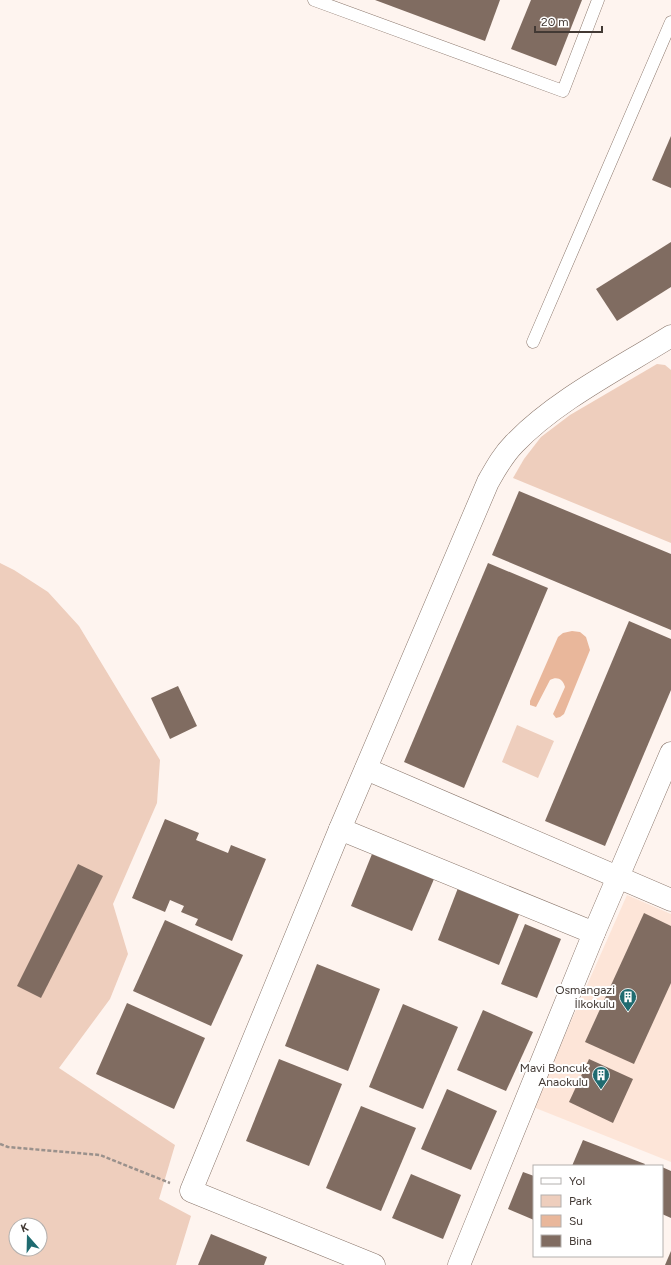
<svg xmlns="http://www.w3.org/2000/svg" width="671" height="1265" font-family="Figtree,sans-serif">
  <style>
    .built { fill: #fde5d8 }
    .green { fill: #eecebd; fill-rule: evenodd }
    .water { fill: #e9b79b }
    .building { fill: #806c61 }
    .lines { fill: none; stroke-linecap: round; stroke-linejoin: round }
    .lane-casing { stroke: #89756a; stroke-width: 13 }
    .street-casing { stroke: #89756a; stroke-width: 23 }
    .path { stroke: #9a918c; stroke-width: 2.5; stroke-dasharray: 4 2; stroke-linecap: butt }
    .lane { stroke: #fff; stroke-width: 12 }
    .street { stroke: #fff; stroke-width: 22 }
    .labels { text-anchor: middle; stroke-width: 4; stroke-linejoin: round; paint-order: stroke }
    .poi-label { font-size: 12px; fill: #423934; stroke: #fff; text-anchor: end }
  </style>
  <rect width="100%" height="100%" fill="#fef4ef"/>
  <polygon class="built" points="627,895 671,914 671,1162 533,1107"/>
  <g class="green">
    <polygon points="657,364 665,365 671,370 671,543 513,478 524,459 541,437 570,415"/>
    <path d="M 0,563 L 14,570 L 48,592 L 79,626 L 160,760 L 157,803 L 113,904 L 128,954 L 110,999 L 59,1068 L 175,1145 L 159,1199 L 191,1216 L 176,1265 L 0,1265 ZM 16,1225 L 40,1225 L 40,1249 L 16,1249 Z"/>
    <polygon points="517,725 554,741 538,778 502,762"/>
  </g>
  <path class="water" d="M 572,631 L 580,632 L 586,637 L 590,650 L 564,714 L 560,717 L 556,718 L 553,714 L 565,687 C 563,679 557,676 550,680 L 536,707 L 530,705 L 530,701 L 558,637 L 563,633 Z"/>
  <g class="building">
    <polygon points="375,0 500,0 485,41"/>
    <polygon points="531,0 582,0 556,66 511,49"/>
    <polygon points="671,136 671,188 652,180"/>
    <polygon points="671,242 671,287 617,321 596,289"/>
    <polygon points="519,491 671,554 671,630 492,555"/>
    <polygon points="488,563 548,588 464,788 404,762"/>
    <polygon points="629,621 671,639 671,690 605,846 545,821"/>
    <polygon points="178,686 197,726 170,739 151,698"/>
    <polygon points="165,819 199,833 196,840 228,853 231,845 266,859 232,941 195,925 198,919 181,912 184,906 170,900 165,912 132,898"/>
    <polygon points="372,854 434,879 412,931 351,906"/>
    <polygon points="78,864 103,876 41,998 17,986"/>
    <polygon points="458,888 520,912 499,965 438,940"/>
    <polygon points="644,913 671,926 671,983 634,1064 585,1042"/>
    <polygon points="165,920 243,955 211,1026 133,991"/>
    <polygon points="525,924 561,939 537,998 501,984"/>
    <polygon points="317,964 380,989 348,1071 285,1046"/>
    <polygon points="127,1003 205,1038 174,1109 96,1074"/>
    <polygon points="403,1004 458,1027 423,1109 369,1087"/>
    <polygon points="483,1010 533,1032 506,1091 457,1070"/>
    <polygon points="279,1059 342,1084 309,1166 246,1141"/>
    <polygon points="589,1059 633,1079 613,1123 569,1102"/>
    <polygon points="447,1089 497,1111 471,1170 421,1149"/>
    <polygon points="361,1106 416,1128 381,1211 326,1188"/>
    <polygon points="583,1140 645,1164 644,1166 572,1166"/>
    <polygon points="662,1167 671,1171 671,1218 662,1214"/>
    <polygon points="523,1172 534,1176 534,1220 508,1209"/>
    <polygon points="411,1174 461,1195 443,1239 392,1218"/>
    <polygon points="211,1234 267,1257 264,1265 198,1265"/>
    <polygon points="671,1251 671,1265 665,1265"/>
  </g>
  <g class="lines">
    <defs>
      <g id="lane">
        <polyline points="314,0 563,91 598,0"/>
        <polyline points="533,342 671,22"/>
      </g>
      <g id="street">
        <polyline points="366,769 671,900"/>
        <polyline points="340,829 594,933"/>
        <path d="M 374,1265 L 191,1191 L 340,829 L 488,482 C 496,468 503,455 514,444 C 556,400 620,368 671,336"/>
        <polyline points="459,1265 594,933 671,753"/>
      </g>
    </defs>
    <use href="#lane" class="lane-casing"/>
    <use href="#street" class="street-casing"/>
    <polyline class="path" points="0,1144 8,1147 100,1155 170,1183"/>
    <use href="#lane" class="lane"/>
    <use href="#street" class="street"/>
  </g>
  <defs>
    <symbol id="building-pin" viewBox="-11 -11 22 30"><path d="M0 17L-7.5 6A9.5 9.5 0 1 1 7.5 6Z" fill="#1f6b70" stroke="#fff"/><path d="M-4-6H4V6H1V3H-1V6H-4ZM-2.5-4.3h1.7v1.8h-1.7ZM.8-4.3h1.7v1.8H.8ZM-2.5-1h1.7V.8h-1.7ZM.8-1h1.7V.8H.8Z" fill="#fff"/></symbol>
  </defs>
  <g fill-rule="evenodd">
    <use href="#building-pin" x="618" y="987" width="20" height="27"/>
    <use href="#building-pin" x="591" y="1065" width="20" height="27"/>
  </g>
  <g class="labels">
    <g class="poi-label">
      <text x="615" y="994">Osmangazi<tspan x="615" dy="14">İlkokulu</tspan></text>
      <text x="588" y="1072">Mavi Boncuk<tspan x="588" dy="14">Anaokulu</tspan></text>
    </g>
  </g>
  <rect x="533" y="1165" width="130" height="92" fill="#ffffff" stroke="#b3b0ae"/>
  <rect x="541" y="1178" width="20" height="6" fill="#ffffff" stroke="#b3b0ae"/>
  <text x="569" y="1185" font-size="12" fill="#423934">Yol</text>
  <rect x="541" y="1195" width="20" height="12" fill="#eecebd" stroke="#b3b0ae"/>
  <text x="569" y="1205" font-size="12" fill="#423934">Park</text>
  <rect x="541" y="1215" width="20" height="12" fill="#e9b79b" stroke="#b3b0ae"/>
  <text x="569" y="1225" font-size="12" fill="#423934">Su</text>
  <rect x="541" y="1235" width="20" height="12" fill="#806c61" stroke="#b3b0ae"/>
  <text x="569" y="1245" font-size="12" fill="#423934">Bina</text>
  <g transform="translate(28 1237) rotate(340)"><circle r="19" fill="#ffffff" stroke="#b3b0ae"/>
  <path d="M0-3L7 15L0 10L-7 15Z" fill="#1f6b70"/>
  <text y="-6" font-size="11" font-weight="bold" text-anchor="middle" fill="#423934">K</text>
  </g>
  <path d="M535 26v6h67v-6" fill="none" stroke="#423934" stroke-width="2"/>
  <text x="541" y="26" font-size="12" fill="#423934" stroke="#ffffff" stroke-width="3" paint-order="stroke">20 m</text>
</svg>
